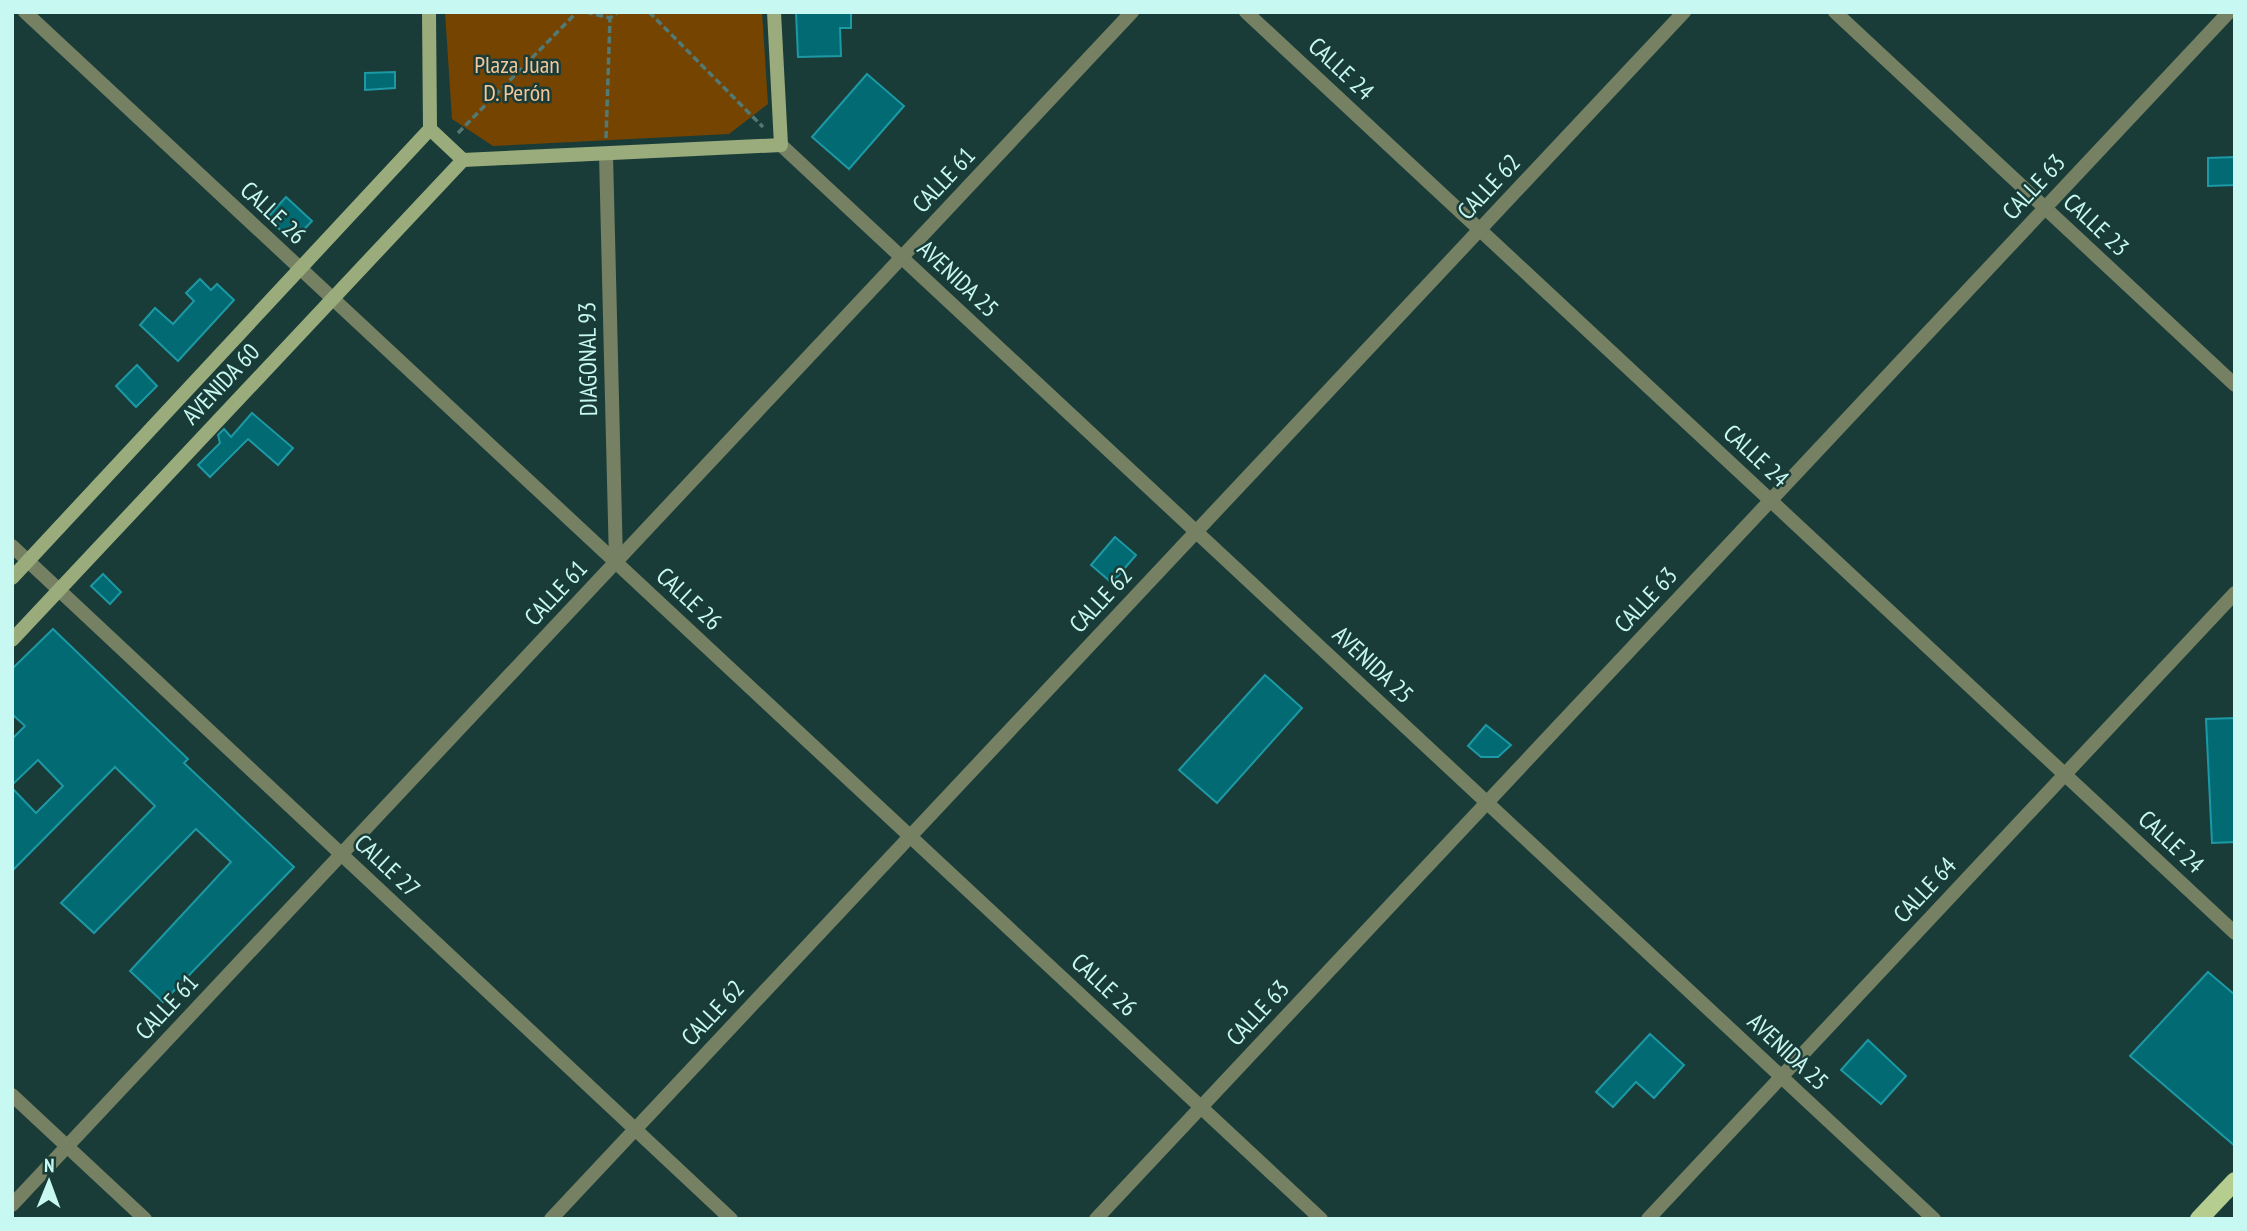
<svg xmlns="http://www.w3.org/2000/svg" width="2247" height="1231" font-family="'PT Sans Narrow',sans-serif">
  <style>
    .green { fill: #754400 }
    .building { fill: #026a73; stroke: #1c99a5; stroke-width: 2 }
    .lines { fill: none; stroke-linecap: round; stroke-linejoin: round }
    .path { stroke: #527974; stroke-width: 3.5; stroke-dasharray: 7 3.5; stroke-linecap: butt }
    .minor { stroke: #768164; stroke-width: 14 }
    .tertiary { stroke: #768164; stroke-width: 14 }
    .secondary { stroke: #9aac7c; stroke-width: 14 }
    .primary { stroke: #b5cd8f; stroke-width: 18 }
    .labels { text-anchor: middle; stroke-width: 5; stroke-linejoin: round; paint-order: stroke }
    .park-label { font-size: 24px; fill: #f4c69a; stroke: #1a3c38 }
    .street-label { font-size: 24px; fill: #c7f8f1; stroke: #1a3c38 }
  </style>
  <rect width="100%" height="100%" fill="#1a3c38"/>
  <polygon class="green" points="445,12 762,12 768,104 729,134 493,146 452,119"/>
  <g class="building">
    <polygon points="796,12 851,12 851,28 840,28 841,56 798,57"/>
    <polygon points="395,72 395,88 365,90 365,73"/>
    <polygon points="867,74 904,106 849,169 812,137"/>
    <polygon points="2235,157 2235,185 2208,186 2208,158"/>
    <polygon points="286,197 312,221 298,236 287,236 267,218"/>
    <polygon points="200,279 211,290 217,284 234,300 178,361 140,325 155,308 173,324 194,301 186,293"/>
    <polygon points="137,365 157,386 136,407 116,386"/>
    <polygon points="252,413 293,448 278,465 248,439 210,477 198,465 220,443 218,435 224,429 231,437"/>
    <polygon points="1115,537 1136,555 1112,583 1091,565"/>
    <polygon points="103,574 121,592 110,604 91,586"/>
    <polygon points="53,629 188,759 184,763 294,867 163,1002 130,971 231,862 196,829 94,933 61,903 155,806 115,767 12,871 12,788 36,813 63,786 38,760 12,785 12,739 25,726 12,714 12,669"/>
    <polygon points="1265,675 1302,708 1217,803 1179,770"/>
    <polygon points="2235,718 2235,842 2212,843 2206,719"/>
    <polygon points="1486,725 1511,745 1498,757 1481,757 1468,746"/>
    <polygon points="2208,972 2235,995 2235,1146 2130,1056"/>
    <polygon points="1650,1034 1684,1065 1654,1098 1636,1082 1613,1107 1596,1092"/>
    <polygon points="1868,1040 1906,1076 1881,1104 1841,1070"/>
  </g>
  <g class="lines">
    <g class="path">
      <polyline points="586,12 610,18 618,12"/>
      <polyline points="649,12 763,127"/>
      <polyline points="458,133 577,12"/>
      <polyline points="606,138 610,18"/>
    </g>
    <g class="minor">
      <polyline points="25,12 1321,1219"/>
      <polyline points="1246,12 2235,933"/>
      <polyline points="1835,12 2235,385"/>
      <polyline points="606,154 616,562"/>
      <polyline points="12,546 731,1219"/>
      <polyline points="12,1095 145,1219"/>
      <polyline points="12,1205 1132,12"/>
      <polyline points="551,1219 1684,12"/>
      <polyline points="1096,1219 2229,12"/>
      <polyline points="1648,1219 2235,593"/>
    </g>
    <polyline class="tertiary" points="781,145 1934,1219"/>
    <g class="secondary">
      <polyline points="429,12 430,129 463,160 781,145 774,12"/>
      <polyline points="12,578 430,129"/>
      <polyline points="12,640 463,160"/>
    </g>
    <polyline class="primary" points="2199,1219 2235,1181"/>
  </g>
  <g class="labels">
    <g class="park-label">
      <text x="517" y="73">Plaza Juan<tspan x="517" dy="28">D. Perón</tspan></text>
    </g>
    <g class="street-label">
      <text transform="translate(1341 69) rotate(43)" y="8">CALLE 24</text>
      <text transform="translate(944 180) rotate(-47)" y="8">CALLE 61</text>
      <text transform="translate(1489 187) rotate(-47)" y="8">CALLE 62</text>
      <text transform="translate(2034 187) rotate(-47)" y="8">CALLE 63</text>
      <text transform="translate(273 213) rotate(43)" y="8">CALLE 26</text>
      <text transform="translate(2096 225) rotate(43)" y="8">CALLE 23</text>
      <text transform="translate(958 279) rotate(43)" y="8">AVENIDA 25</text>
      <text transform="translate(588 359) rotate(-91)" y="8">DIAGONAL 93</text>
      <text transform="translate(221 384) rotate(-47)" y="8">AVENIDA 60</text>
      <text transform="translate(1756 456) rotate(43)" y="8">CALLE 24</text>
      <text transform="translate(556 593) rotate(-47)" y="8">CALLE 61</text>
      <text transform="translate(689 599) rotate(43)" y="8">CALLE 26</text>
      <text transform="translate(1101 600) rotate(-47)" y="8">CALLE 62</text>
      <text transform="translate(1646 600) rotate(-47)" y="8">CALLE 63</text>
      <text transform="translate(1373 665) rotate(43)" y="8">AVENIDA 25</text>
      <text transform="translate(2171 842) rotate(43)" y="8">CALLE 24</text>
      <text transform="translate(387 866) rotate(43)" y="8">CALLE 27</text>
      <text transform="translate(1925 890) rotate(-47)" y="8">CALLE 64</text>
      <text transform="translate(1104 985) rotate(43)" y="8">CALLE 26</text>
      <text transform="translate(167 1007) rotate(-47)" y="8">CALLE 61</text>
      <text transform="translate(713 1013) rotate(-47)" y="8">CALLE 62</text>
      <text transform="translate(1258 1013) rotate(-47)" y="8">CALLE 63</text>
      <text transform="translate(1788 1052) rotate(43)" y="8">AVENIDA 25</text>
    </g>
  </g>
  <rect width="2247" height="1231" fill="none" stroke="#c7f8f1" stroke-width="28"/>
  <g transform="translate(49 1182) rotate(1)" stroke="#1a3c38" stroke-width="5" paint-order="stroke">
  <path d="M0-5L12 26L0 18L-12 26Z" fill="#c7f8f1"/>
  <text y="-10" font-size="19" font-weight="bold" text-anchor="middle" fill="#c7f8f1">N</text>
  </g>
</svg>
